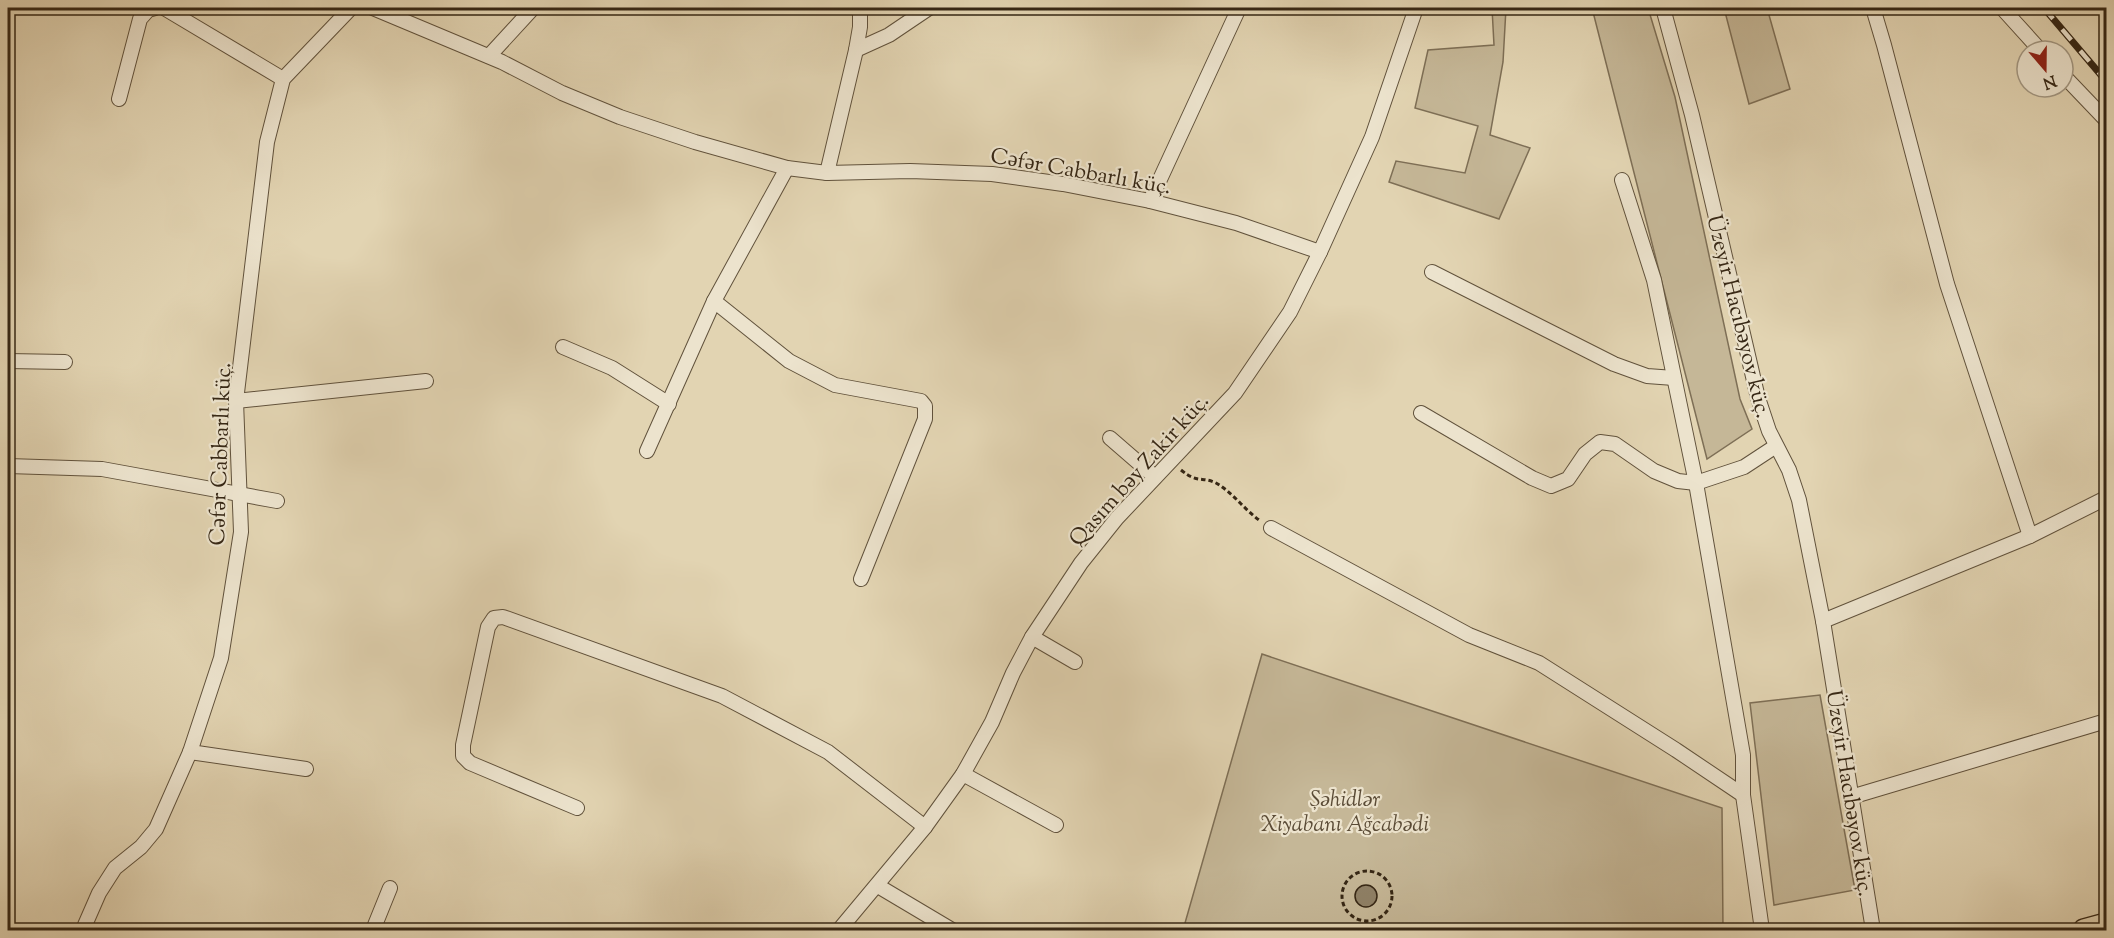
<svg xmlns="http://www.w3.org/2000/svg" width="2114" height="938" font-family="'Sorts Mill Goudy',serif">
  <style>
    .green { fill: #c5b797; stroke: #7e6f56; stroke-width: 1.5 }
    .building { fill: #8f8167; stroke: #362715; stroke-width: 1.5 }
    .lines { fill: none; stroke-linecap: round; stroke-linejoin: round }
    .street-casing { stroke: #61523c; stroke-width: 16 }
    .primary-casing { stroke: #362715; stroke-width: 24 }
    .path { stroke: #362715; stroke-width: 3; stroke-dasharray: 4.5 3; stroke-linecap: butt }
    .street { stroke: #ece3cd; stroke-width: 14 }
    .primary { stroke: #e2d4b2; stroke-width: 21 }
    .rail-casing { stroke: #362715; stroke-width: 7 }
    .rail { stroke: #ece3cd; stroke-width: 4.5; stroke-dasharray: 14; stroke-linecap: butt }
    .labels { text-anchor: middle; stroke-width: 4.5; stroke-linejoin: round; paint-order: stroke }
    .street-label { font-size: 22px; fill: #362715; stroke: #ece3cd }
    .park-label { font-size: 22px; font-style: italic; fill: #5a4b36; stroke: #ece3cd }
  </style>
  <rect width="100%" height="100%" fill="#e2d4b2"/>
  <filter id="stains"><feTurbulence type="fractalNoise" baseFrequency=".00333" numOctaves="4"/><feColorMatrix values="0 0 0 0 .2 0 0 0 0 .09 0 0 0 0 .02 0 0 0 .5 -.17"/></filter>
  <radialGradient id="worn" r=".72"><stop offset=".6" stop-color="#630" stop-opacity="0"/><stop offset="1" stop-color="#630" stop-opacity=".3"/></radialGradient>
  <g class="green">
    <polygon points="1492,8 1506,8 1503,62 1490,135 1530,148 1499,219 1389,182 1396,161 1465,173 1478,126 1415,108 1428,50 1494,45"/>
    <polygon points="1592,8 1648,8 1675,97 1740,399 1752,429 1707,459"/>
    <polygon points="1724,8 1767,8 1790,89 1749,104"/>
    <polygon points="1262,654 1722,808 1723,930 1183,930"/>
    <polygon points="1820,695 1855,890 1774,905 1750,703"/>
  </g>
  <circle class="building" cx="1366" cy="896" r="11"/>
  <g class="lines">
    <defs>
      <g id="street">
        <polyline points="164,8 283,79"/>
        <polyline points="373,8 502,62 562,93 620,117 695,142 787,168 827,173 910,171 992,174 1063,184 1150,201 1236,223 1320,252"/>
        <polyline points="1663,8 1692,115 1758,398 1769,431 1789,470 1799,500 1823,621 1873,930"/>
        <polyline points="1873,8 1884,45 1947,284 2030,536"/>
        <polyline points="2002,8 2041,51"/>
        <polyline points="856,50 889,35 929,8"/>
        <polyline points="489,56 533,8"/>
        <polyline points="2063,75 2106,120"/>
        <polyline points="119,99 140,19 148,10 155,8"/>
        <polyline points="827,173 856,50 860,27 860,8"/>
        <polyline points="1622,180 1654,280 1696,483 1743,755 1743,795 1762,930"/>
        <polyline points="1150,201 1239,8"/>
        <polyline points="1432,272 1614,364 1647,376 1674,378"/>
        <polyline points="714,301 789,361 835,385 921,401 925,406 925,419 861,579"/>
        <polyline points="563,347 612,368 669,404"/>
        <polyline points="8,361 65,362"/>
        <polyline points="236,401 426,381"/>
        <polyline points="1421,413 1532,478 1551,486 1568,479 1585,454 1600,442 1615,444 1654,471 1678,481 1696,483 1744,467 1776,446"/>
        <polyline points="1110,438 1155,477"/>
        <polyline points="647,451 714,301 787,168"/>
        <polyline points="8,466 102,469 277,501"/>
        <polyline points="1271,528 1469,635 1539,663 1676,750 1743,795"/>
        <polyline points="1823,621 2030,536 2106,498"/>
        <polyline points="1032,637 1075,662"/>
        <polyline points="190,752 306,769"/>
        <polyline points="963,774 1056,825"/>
        <polyline points="1851,797 2106,721"/>
        <polyline points="577,808 470,763 463,756 463,745 488,627 494,618 503,617 722,696 828,752 925,827"/>
        <polyline points="878,886 952,930"/>
        <polyline points="85,930 85,925 99,893 115,868 141,847 156,829 190,752 221,658 241,532 236,401 267,142 283,79 351,8"/>
        <polyline points="373,930 390,888"/>
        <polyline points="839,930 925,827 963,774 992,722 1013,673 1032,637 1081,563 1117,518 1235,393 1290,312 1320,252 1372,137 1416,8"/>
      </g>
      <polyline id="primary" points="2084,930 2106,924"/>
    </defs>
    <use href="#street" class="street-casing"/>
    <use href="#primary" class="primary-casing"/>
    <g class="path">
      <path d="M 1181,470 C 1198,484 1202,476 1216,483 C 1232,492 1244,509 1259,520"/>
      <circle cx="1367" cy="896" r="25"/>
      <polyline points="1366,921 1367,930"/>
    </g>
    <use href="#street" class="street"/>
    <use href="#primary" class="primary"/>
    <defs>
      <polyline id="rail" points="2044,8 2106,81"/>
    </defs>
    <use href="#rail" class="rail-casing"/>
    <use href="#rail" class="rail"/>
  </g>
  <g class="labels">
    <g class="street-label">
      <text transform="translate(1081 170) rotate(10)" y="8">Cəfər Cabbarlı küç.</text>
      <text transform="translate(1740 316) rotate(76)" y="8">Üzeyir Hacıbəyov küç.</text>
      <text transform="translate(219 454) rotate(-88)" y="8">Cəfər Cabbarlı küç.</text>
      <text transform="translate(1138 469) rotate(-48)" y="8">Qasım bəy Zakir küç.</text>
      <text transform="translate(1851 793) rotate(81)" y="8">Üzeyir Hacıbəyov küç.</text>
    </g>
    <g class="park-label">
      <text x="1345" y="806">Şəhidlər<tspan x="1345" dy="25">Xiyabanı Ağcabədi</tspan></text>
    </g>
  </g>
  <rect width="2114" height="938" fill="none" stroke="#e2d4b2" stroke-width="30"/>
  <rect x="9" y="9" width="2096" height="920" fill="none" stroke="#362715" stroke-width="3"/>
  <rect x="15" y="15" width="2084" height="908" fill="none" stroke="#362715" stroke-width="1.5"/>
  <g transform="translate(2045 69) rotate(160)"><circle r="28" fill="#ece3cd" stroke="#a39883" stroke-width="1.5"/>
  <path d="M0-4.5L10 22L0 15L-10 22Z" fill="#8f2418"/>
  <text y="-9" font-size="16" font-weight="bold" text-anchor="middle" fill="#362715">N</text>
  </g>
  <rect width="100%" height="100%" filter="url(#stains)"/>
  <rect width="100%" height="100%" fill="url(#worn)"/>
</svg>
